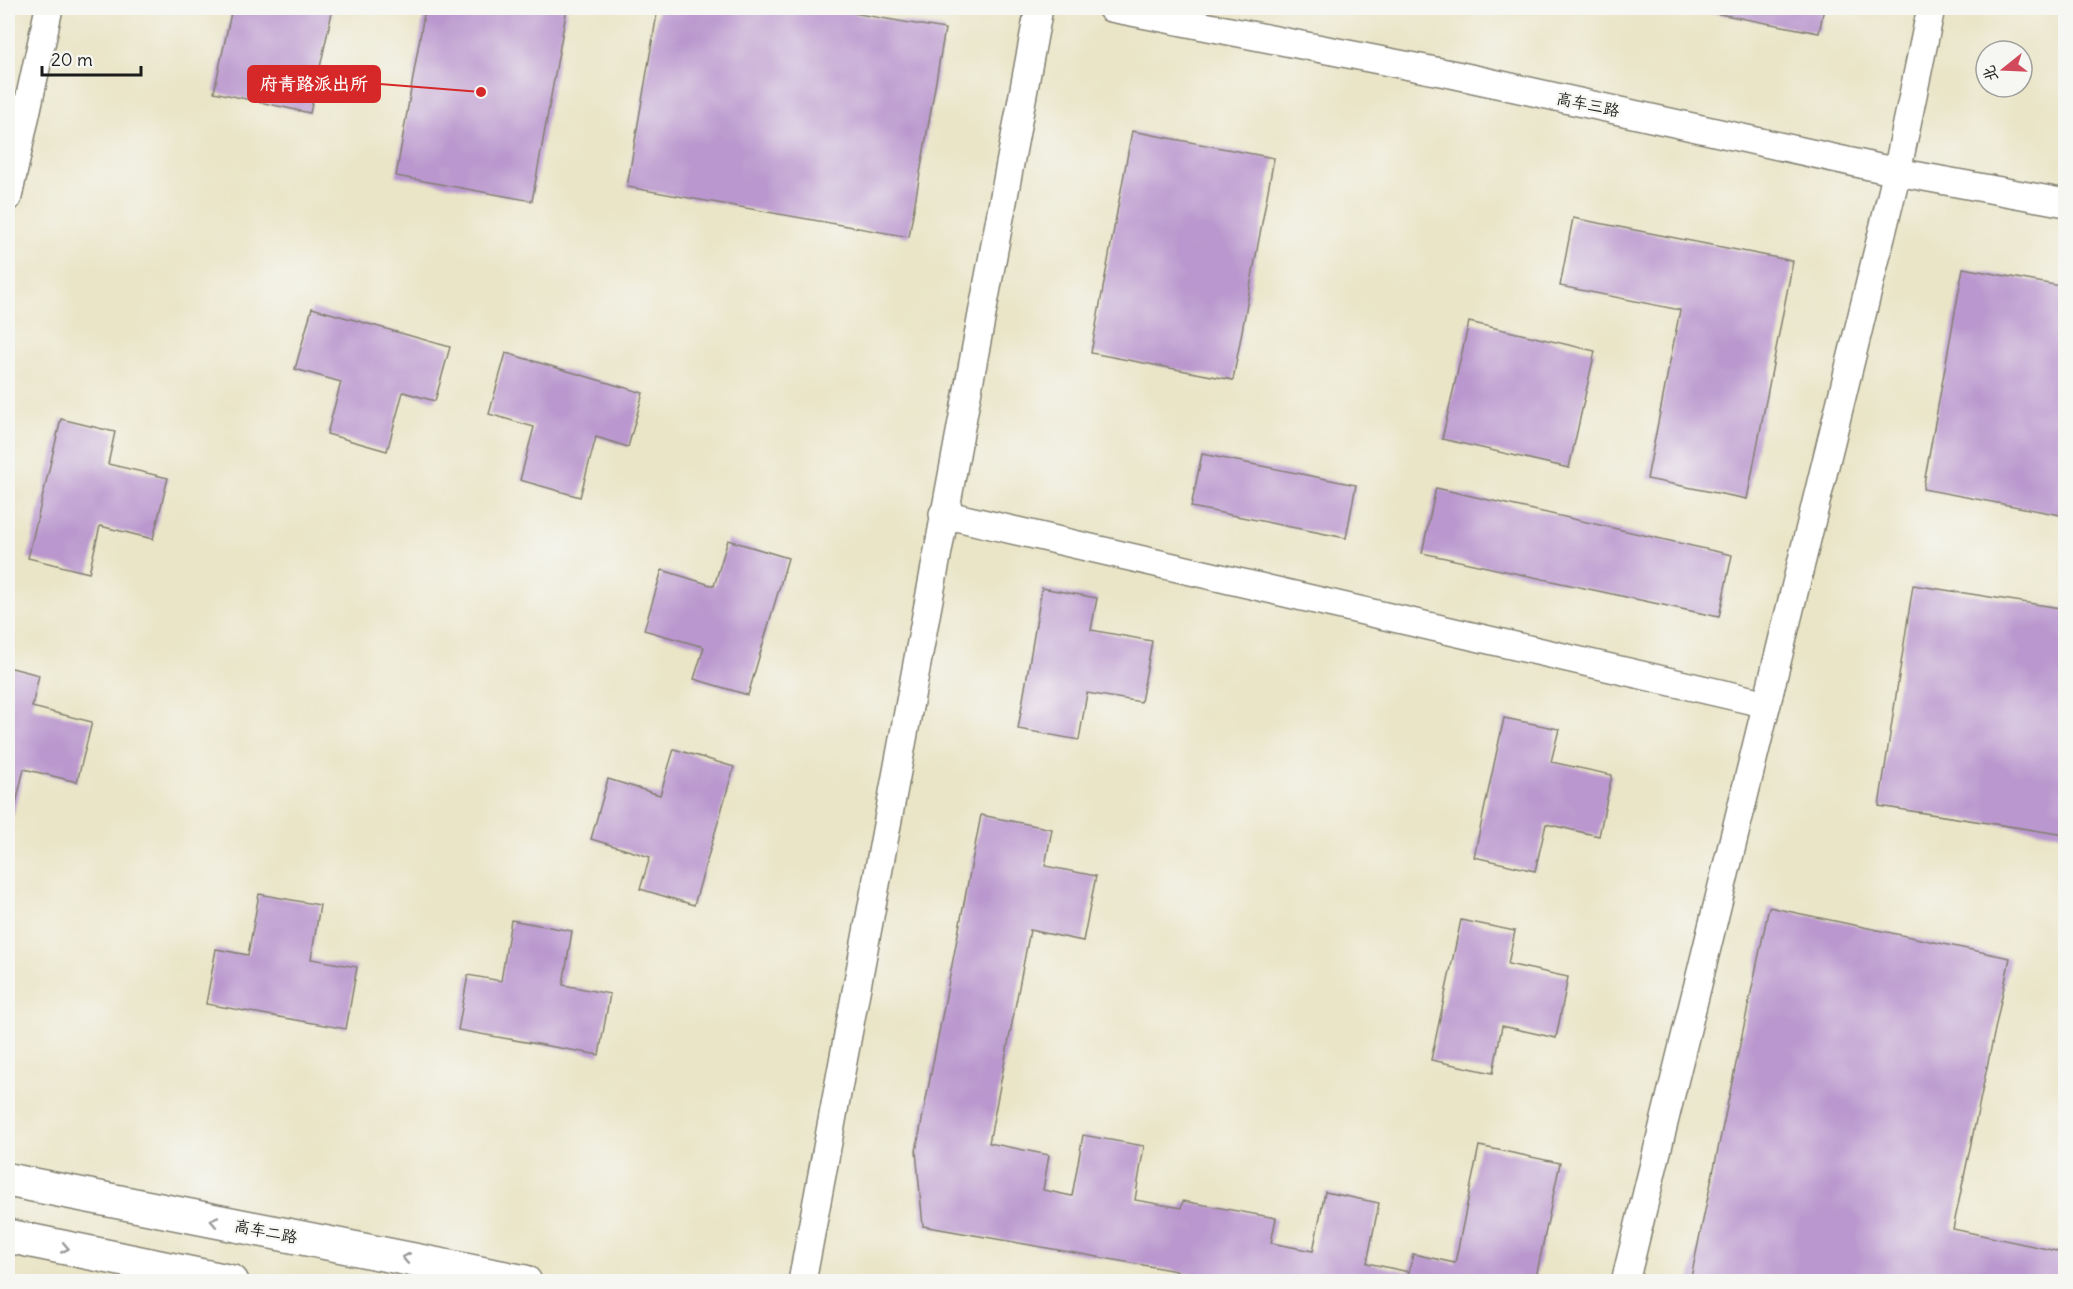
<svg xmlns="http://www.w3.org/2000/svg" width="2073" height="1289" font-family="Delius,'LXGW WenKai TC',sans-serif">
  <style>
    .building { fill: #ba97ce }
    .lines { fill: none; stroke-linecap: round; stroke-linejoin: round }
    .minor-casing { stroke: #838072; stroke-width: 30 }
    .tertiary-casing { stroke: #838072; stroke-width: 36 }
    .minor { stroke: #fff; stroke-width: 27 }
    .tertiary { stroke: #fff; stroke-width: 33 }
    .oneway { stroke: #999 }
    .labels { text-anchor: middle; stroke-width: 4.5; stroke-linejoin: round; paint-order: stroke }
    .street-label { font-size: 16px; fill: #1c1c1c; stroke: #f6f6f2 }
    .leader { fill: none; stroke: #d62828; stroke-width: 2 }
    .callout-dot { fill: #d62828; stroke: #f6f6f2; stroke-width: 2 }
    .callout { fill: #d62828; stroke: #d62828; stroke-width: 2 }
    .callout-label { font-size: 18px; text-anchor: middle; font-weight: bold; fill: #fff }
  </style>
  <rect width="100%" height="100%" fill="#f6f6f2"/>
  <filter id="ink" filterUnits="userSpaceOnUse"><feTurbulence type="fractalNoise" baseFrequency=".0167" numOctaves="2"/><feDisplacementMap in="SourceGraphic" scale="12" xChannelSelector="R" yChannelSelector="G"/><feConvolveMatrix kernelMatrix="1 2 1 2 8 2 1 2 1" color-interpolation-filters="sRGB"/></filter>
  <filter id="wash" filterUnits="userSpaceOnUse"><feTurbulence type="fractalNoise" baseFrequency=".008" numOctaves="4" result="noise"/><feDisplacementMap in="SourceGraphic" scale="24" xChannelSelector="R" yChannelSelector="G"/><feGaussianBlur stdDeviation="1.35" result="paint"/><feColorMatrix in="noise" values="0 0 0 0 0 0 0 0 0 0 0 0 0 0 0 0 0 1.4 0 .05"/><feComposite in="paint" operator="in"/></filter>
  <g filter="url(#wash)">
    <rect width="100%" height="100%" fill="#eae5c7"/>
    <g id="blocks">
      <g class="building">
        <polygon points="232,8 333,8 310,113 214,92"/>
        <polygon points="425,8 567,8 532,201 396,176"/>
        <polygon points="658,8 824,8 945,29 909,237 627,187"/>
        <polygon points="1688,8 1824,8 1819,33"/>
        <polygon points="1132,131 1274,158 1233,380 1091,353"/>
        <polygon points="1573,218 1793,261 1747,499 1647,479 1680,310 1560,286"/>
        <polygon points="1963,268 2066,287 2066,516 1923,489"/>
        <polygon points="312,308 450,347 435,401 403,392 387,451 327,434 341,382 295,369"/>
        <polygon points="1469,322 1595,351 1569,468 1442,439"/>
        <polygon points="506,353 643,393 628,447 596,437 580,497 520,480 534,427 489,414"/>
        <polygon points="61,419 115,432 108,464 168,478 153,539 100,526 89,573 28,558"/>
        <polygon points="1202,454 1356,485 1346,538 1191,507"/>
        <polygon points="1436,488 1732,555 1719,617 1422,553"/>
        <polygon points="728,540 788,558 748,695 694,679 704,647 644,630 662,570 714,586"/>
        <polygon points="1913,585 2066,609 2066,835 1879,806"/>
        <polygon points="1042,588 1097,598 1091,630 1152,641 1141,702 1087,693 1079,740 1018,729"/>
        <polygon points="8,667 39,675 32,707 92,722 77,782 24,769 13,816 8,814"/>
        <polygon points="1504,718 1559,729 1551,762 1612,775 1599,836 1546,824 1535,871 1474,857"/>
        <polygon points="674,749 734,767 694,905 640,889 650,857 591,839 608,779 660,795"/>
        <polygon points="981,815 1052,829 1045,866 1096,876 1083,941 1030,930 989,1143 1049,1155 1043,1190 1072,1196 1083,1135 1144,1146 1135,1200 1181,1208 1183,1201 1276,1218 1271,1243 1313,1251 1325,1192 1379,1203 1367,1263 1409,1272 1413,1254 1455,1263 1479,1146 1560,1163 1535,1282 1220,1282 1171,1270 923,1226 916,1151"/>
        <polygon points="259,894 320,905 311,959 357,967 346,1029 206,1004 216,949 248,955"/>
        <polygon points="1769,907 2010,958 1953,1229 2066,1253 2066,1282 1690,1282"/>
        <polygon points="511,920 572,931 563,985 610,994 599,1055 458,1030 468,975 501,981"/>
        <polygon points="1461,920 1515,931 1508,964 1568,977 1556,1038 1502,1026 1493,1073 1431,1060"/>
      </g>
    </g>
  </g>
  <g filter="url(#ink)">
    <use href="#blocks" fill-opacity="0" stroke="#838072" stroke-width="1.5"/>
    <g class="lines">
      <defs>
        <g id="minor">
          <polyline points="1111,8 1456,75 1897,172 2066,203"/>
          <polyline points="8,197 49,8"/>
          <polyline points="943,514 1767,704"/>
          <polyline points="802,1282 1039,8"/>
          <polyline points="1625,1282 1897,172 1931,8"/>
        </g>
        <g id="tertiary">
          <polyline points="8,1180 525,1282"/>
          <polyline points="8,1236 232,1282"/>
        </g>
      </defs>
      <use href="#minor" class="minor-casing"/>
      <use href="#tertiary" class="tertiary-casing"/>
      <use href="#minor" class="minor"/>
      <use href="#tertiary" class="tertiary"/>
    </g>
    <defs><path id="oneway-chevron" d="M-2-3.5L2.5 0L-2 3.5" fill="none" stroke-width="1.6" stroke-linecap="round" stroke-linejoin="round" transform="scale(1.5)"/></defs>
    <g class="oneway">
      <use href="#oneway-chevron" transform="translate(214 1221) rotate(-169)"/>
      <use href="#oneway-chevron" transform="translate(65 1248) rotate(11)"/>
      <use href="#oneway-chevron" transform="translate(406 1258) rotate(-169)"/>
    </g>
  </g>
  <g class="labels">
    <g class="street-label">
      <text transform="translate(1588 104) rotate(12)" y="6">高车三路</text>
      <text transform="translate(266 1231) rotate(11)" y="6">高车二路</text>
    </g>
  </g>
  <path class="leader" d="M481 92L380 84"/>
  <circle class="callout-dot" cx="481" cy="92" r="6"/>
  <rect class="callout" x="248" y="66" width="132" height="36" rx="6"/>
  <g class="callout-label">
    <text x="314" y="90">府青路派出所</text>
  </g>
  <rect width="2073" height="1289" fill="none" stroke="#f6f6f2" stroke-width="30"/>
  <g transform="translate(2004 69) rotate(252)"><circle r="28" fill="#f6f6f2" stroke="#9f9f9c" stroke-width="1.5"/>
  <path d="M0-4.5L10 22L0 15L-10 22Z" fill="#d1495b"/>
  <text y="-9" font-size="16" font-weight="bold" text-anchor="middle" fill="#1c1c1c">北</text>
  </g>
  <path d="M42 66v9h99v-9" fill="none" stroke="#1c1c1c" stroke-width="3"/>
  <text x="51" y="66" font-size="18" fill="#1c1c1c" stroke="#f6f6f2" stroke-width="4.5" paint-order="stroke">20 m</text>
</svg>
